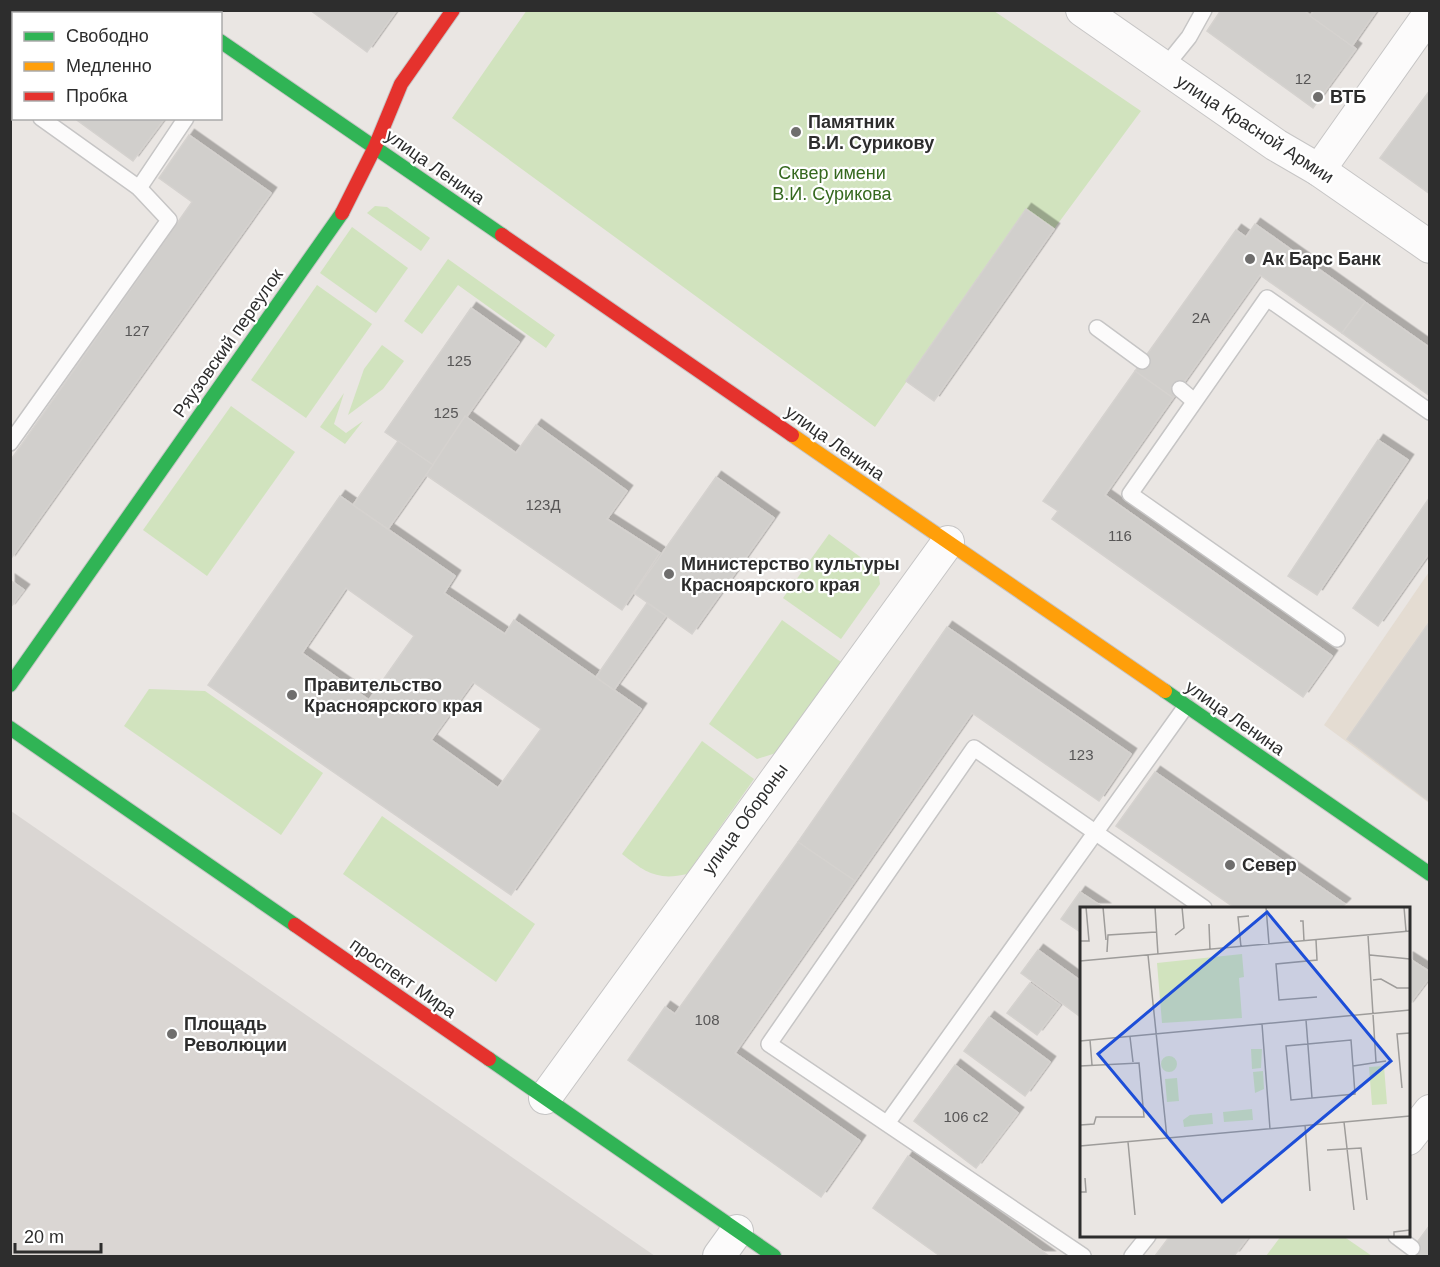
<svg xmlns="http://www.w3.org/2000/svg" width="1440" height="1267" font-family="Helvetica,sans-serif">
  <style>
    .education { fill: #e4dcd2 }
    .green { fill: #d1e3be }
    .plaza { fill: #dad6d3 }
    .building { fill: #d1cfcc; stroke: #d5d2cf; stroke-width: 1.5; fill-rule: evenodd; filter: url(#shadow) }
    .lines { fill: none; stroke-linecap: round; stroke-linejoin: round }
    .lane-casing { stroke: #c6c5c5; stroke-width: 18 }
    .street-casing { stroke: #c6c5c5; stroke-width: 34 }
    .fast-casing { stroke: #c6c5c5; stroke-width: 16 }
    .slow-casing { stroke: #c6c5c5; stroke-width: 16 }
    .jam-casing { stroke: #c6c5c5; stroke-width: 16 }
    .lane { stroke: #fcfbfb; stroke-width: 15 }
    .street { stroke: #fcfbfb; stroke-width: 32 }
    .fast { stroke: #30b455; stroke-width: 14 }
    .slow { stroke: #ff9f0a; stroke-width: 14 }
    .jam { stroke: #e5322d; stroke-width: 14 }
    .poi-dot { fill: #6f6e6d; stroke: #fff; stroke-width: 2 }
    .labels { text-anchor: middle; stroke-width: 4.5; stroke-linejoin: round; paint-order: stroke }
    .number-label { font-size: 15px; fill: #575656 }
    .poi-label { font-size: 18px; font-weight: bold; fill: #2d2d2d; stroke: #fff; text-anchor: start }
    .street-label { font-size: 18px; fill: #2d2d2d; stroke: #fff }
    .park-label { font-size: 18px; fill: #35681e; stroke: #fff }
    .inset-road { fill: none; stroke: #9e9c9a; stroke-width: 1.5 }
    .view { fill: #1d4ed8; fill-opacity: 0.15; stroke: #1d4ed8; stroke-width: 3 }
    .inset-edge { fill: none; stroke: #2d2d2d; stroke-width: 3 }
  </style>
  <defs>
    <filter id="shadow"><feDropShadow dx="5.5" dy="-5.5" stdDeviation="0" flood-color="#0004"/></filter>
  </defs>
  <rect width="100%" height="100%" fill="#eae6e3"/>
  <polygon class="education" points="1429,572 1429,803 1324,725"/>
  <g class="green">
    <polygon points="527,10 994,11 1141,111 1054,229 1026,210 875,427 452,118"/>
    <polygon points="375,206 387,207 430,238 421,251 367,213"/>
    <polygon points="352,227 408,268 376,313 320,273"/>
    <polygon points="448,259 555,335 546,348 458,285 422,334 404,321"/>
    <polygon points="317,285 372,324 306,418 251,380"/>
    <polygon points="382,345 404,361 383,389 348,415 364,369"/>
    <polygon points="344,393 334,424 346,433 363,421 345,444 320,427"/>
    <polygon points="231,406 295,452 207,576 143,530"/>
    <polygon points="829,534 878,570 880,584 841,639 783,598"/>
    <polygon points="782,620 841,662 776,753 757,759 709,724"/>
    <polygon points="149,689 205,691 323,773 281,835 124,726"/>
    <path d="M 702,741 L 754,779 L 687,874 C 657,881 645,872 622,854 Z"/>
    <polygon points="382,816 535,924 496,982 343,874"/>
    <polygon points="1281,1236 1343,1236 1372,1256 1266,1256"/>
  </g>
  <polygon class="plaza" points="11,811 655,1256 11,1256"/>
  <g class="building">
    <polygon points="10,10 19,14 14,14 14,75 10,73"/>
    <polygon points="310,10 397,10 367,52"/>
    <polygon points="1221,10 1303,10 1356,49 1313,108 1207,31"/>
    <polygon points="1314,10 1377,10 1352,46 1310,16"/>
    <polygon points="1430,90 1430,194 1380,158"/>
    <polygon points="74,118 165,118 133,161"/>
    <polygon points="189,135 271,193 10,560 10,461 192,202 159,178"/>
    <polygon points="1026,209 1054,229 934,401 906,381"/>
    <polygon points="1255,224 1365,302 1342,333 1260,275 1173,398 1135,371 1236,230 1246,237"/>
    <polygon points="1365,302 1430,348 1430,396 1342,333"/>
    <polygon points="471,308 519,342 433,465 385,432"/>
    <polygon points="1135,371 1173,398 1105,495 1332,656 1303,697 1052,519 1058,511 1043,501"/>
    <polygon points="465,416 516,453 536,425 627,491 607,519 660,553 622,610 426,475"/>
    <polygon points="1378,440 1408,460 1317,595 1288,576"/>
    <polygon points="398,441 433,465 388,529 353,505"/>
    <polygon points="716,477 774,518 692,634 634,593"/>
    <path d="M 340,496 L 455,576 L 444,593 L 505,634 L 514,620 L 641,709 L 511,895 L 208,685 ZM 346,588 L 414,636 L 369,700 L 302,653 ZM 473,682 L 541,729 L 498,788 L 431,740 Z"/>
    <polygon points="1430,497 1430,552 1378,626 1353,608"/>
    <polygon points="10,580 24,590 10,608"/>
    <polygon points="647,603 666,616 614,690 596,677"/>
    <polygon points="1430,621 1430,802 1347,739"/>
    <polygon points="947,627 1131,754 1099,801 972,713 855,881 798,842"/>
    <polygon points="1155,772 1345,904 1341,908 1235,908 1116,826"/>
    <polygon points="798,842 855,881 735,1053 860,1141 821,1197 628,1060 665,1007 675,1014"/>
    <polygon points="1080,892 1104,908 1082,908 1082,933 1061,919"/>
    <polygon points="1038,950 1082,982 1082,1018 1021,973"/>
    <polygon points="1408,958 1430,972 1430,977 1408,1006"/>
    <polygon points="1030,983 1060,1005 1037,1035 1007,1013"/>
    <polygon points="989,1017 1050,1062 1025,1096 964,1051"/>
    <polygon points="955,1065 1018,1113 976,1168 914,1121"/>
    <polygon points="908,1156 1049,1256 940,1256 873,1208"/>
    <polygon points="1430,1225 1430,1256 1407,1256"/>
    <polygon points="1170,1236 1249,1236 1234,1256 1155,1256"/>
  </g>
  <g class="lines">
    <defs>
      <g id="lane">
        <polyline points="1164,68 1189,37 1204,10"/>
        <polyline points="10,97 14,99"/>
        <polyline points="139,188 186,118"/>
        <polyline points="1097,328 1142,361"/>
        <polyline points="1180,389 1194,401"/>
        <polyline points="10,443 169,220 139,188 41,118"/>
        <polyline points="1337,639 1130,494 1267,298 1430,412"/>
        <polyline points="888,1122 1186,706"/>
        <polyline points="1396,1236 1412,1248"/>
        <polyline points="1083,1256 769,1044 974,748 1204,908"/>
        <polyline points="1132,1256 1148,1236"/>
      </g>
      <g id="street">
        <polyline points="1082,10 1276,145 1319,170 1430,247"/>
        <polyline points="1319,170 1430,13"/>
        <polyline points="545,1098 948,542"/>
        <polyline points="1408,1139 1430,1111"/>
        <polyline points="719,1256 737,1231"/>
      </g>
      <g id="fast">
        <polyline points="220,41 502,235"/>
        <polyline points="10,685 342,213"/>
        <polyline points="1165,691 1430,874"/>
        <polyline points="10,728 295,925"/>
        <polyline points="489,1059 774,1256"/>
      </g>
      <g id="slow">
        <polyline points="177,10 181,14"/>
        <polyline points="792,435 1165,691"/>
      </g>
      <g id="jam">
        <polyline points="342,213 375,147 401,84 453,10"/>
        <polyline points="502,235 792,435"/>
        <polyline points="295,925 489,1059"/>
      </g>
    </defs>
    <use href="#lane" class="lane-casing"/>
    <use href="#street" class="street-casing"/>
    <use href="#fast" class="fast-casing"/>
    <use href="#slow" class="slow-casing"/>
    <use href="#jam" class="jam-casing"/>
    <use href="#lane" class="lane"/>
    <use href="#street" class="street"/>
    <use href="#fast" class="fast"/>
    <use href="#slow" class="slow"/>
    <use href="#jam" class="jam"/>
  </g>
  <g class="poi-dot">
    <circle cx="1318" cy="97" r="6"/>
    <circle cx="796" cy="132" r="6"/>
    <circle cx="1250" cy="259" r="6"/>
    <circle cx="669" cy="574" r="6"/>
    <circle cx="292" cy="695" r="6"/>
    <circle cx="1230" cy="865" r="6"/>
    <circle cx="172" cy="1034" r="6"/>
  </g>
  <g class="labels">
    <g class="number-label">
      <text x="1303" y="84">12</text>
      <text x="1201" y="323">2А</text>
      <text x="137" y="336">127</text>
      <text x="459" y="366">125</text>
      <text x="446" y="418">125</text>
      <text x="543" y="510">123Д</text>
      <text x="1120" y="541">116</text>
      <text x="1081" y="760">123</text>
      <text x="707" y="1025">108</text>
      <text x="966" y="1122">106 с2</text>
    </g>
    <g class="poi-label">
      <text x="1330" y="103">ВТБ</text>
      <text x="808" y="128">Памятник<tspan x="808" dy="21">В.И. Сурикову</tspan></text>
      <text x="1262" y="265">Ак Барс Банк</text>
      <text x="681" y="570">Министерство культуры<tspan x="681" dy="21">Красноярского края</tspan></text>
      <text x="304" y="691">Правительство<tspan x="304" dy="21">Красноярского края</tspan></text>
      <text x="1242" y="871">Север</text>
      <text x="184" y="1030">Площадь<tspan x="184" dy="21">Революции</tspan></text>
    </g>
    <g class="street-label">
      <text transform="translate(1255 129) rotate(33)" y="6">улица Красной Армии</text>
      <text transform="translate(435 167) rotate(35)" y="6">улица Ленина</text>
      <text transform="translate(228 343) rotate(-55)" y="6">Ряузовский переулок</text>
      <text transform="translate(835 443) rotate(35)" y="6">улица Ленина</text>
      <text transform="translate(1235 718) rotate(35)" y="6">улица Ленина</text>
      <text transform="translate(745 819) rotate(-54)" y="6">улица Обороны</text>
      <text transform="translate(403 978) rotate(35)" y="6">проспект Мира</text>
    </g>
    <g class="park-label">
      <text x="832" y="179">Сквер имени<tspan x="832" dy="21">В.И. Сурикова</tspan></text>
    </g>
  </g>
  <g transform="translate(1080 907)">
    <rect width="330" height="330" fill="#eae6e3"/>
    <path d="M 162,47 L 164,70 L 159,71 L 162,111 L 82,116 L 77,56 ZM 171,142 L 182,142 L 181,161 L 172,162 ZM81 157a8 8 0 1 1 16 0a8 8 0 1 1-16 0ZM 304,159 L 307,197 L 292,198 L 289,160 ZM 183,164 L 184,182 L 175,186 L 173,165 ZM 97,171 L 99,194 L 87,195 L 85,172 ZM 172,202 L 173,213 L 144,215 L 143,205 ZM 132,206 L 133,217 L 104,220 L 103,213 L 110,208 Z" fill="#d1e3be"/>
    <path class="inset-road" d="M 23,0 L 26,33M 75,0 L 78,48M 186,0 L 189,37M 324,0 L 326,24M 220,14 L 223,14 L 224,34M 129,17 L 130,43M 95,28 L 104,21 L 102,0M 288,28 L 296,155M 236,33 L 237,53 L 196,57 L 199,93 L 237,90M 0,34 L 9,34 L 6,0M 161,40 L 158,10 L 169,9M 27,45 L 28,28 L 76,25M 68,48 L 87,231M 290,48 L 330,52M 0,54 L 330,24M 293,73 L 301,72 L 317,81 L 330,81M 226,113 L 232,191M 182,117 L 190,222M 50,130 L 53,155M 10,133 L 12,158M 271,133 L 275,187 L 211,193 L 206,139 ZM 0,134 L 330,103M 0,159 L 59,156 L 64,210 L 16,210 L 14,217 L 0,218M 273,159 L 306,154M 322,181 L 317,127 L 330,126M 264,215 L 274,303M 225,218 L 230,284M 48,235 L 55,308M 0,239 L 330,209M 247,243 L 281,241 L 287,293M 0,285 L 6,285 L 5,271M 314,330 L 314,325 L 330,323"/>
    <path class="view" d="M 187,5 L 311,154 L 142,295 L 18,147 Z"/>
    <rect width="330" height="330" class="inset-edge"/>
  </g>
  <rect width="1440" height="1267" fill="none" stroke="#2d2d2d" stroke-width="24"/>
  <rect x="12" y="12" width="210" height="108" fill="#ffffff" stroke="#ababab" stroke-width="1.5"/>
  <rect x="24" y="32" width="30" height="9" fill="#30b455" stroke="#ababab" stroke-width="1.5"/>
  <text x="66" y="42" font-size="18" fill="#2d2d2d">Свободно</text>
  <rect x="24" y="62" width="30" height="9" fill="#ff9f0a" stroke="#ababab" stroke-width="1.5"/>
  <text x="66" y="72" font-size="18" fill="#2d2d2d">Медленно</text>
  <rect x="24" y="92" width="30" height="9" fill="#e5322d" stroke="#ababab" stroke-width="1.5"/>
  <text x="66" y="102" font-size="18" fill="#2d2d2d">Пробка</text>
  <path d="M15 1243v9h86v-9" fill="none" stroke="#2d2d2d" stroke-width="3"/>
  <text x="24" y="1243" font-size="18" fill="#2d2d2d" stroke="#ffffff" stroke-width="4.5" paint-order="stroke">20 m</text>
</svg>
